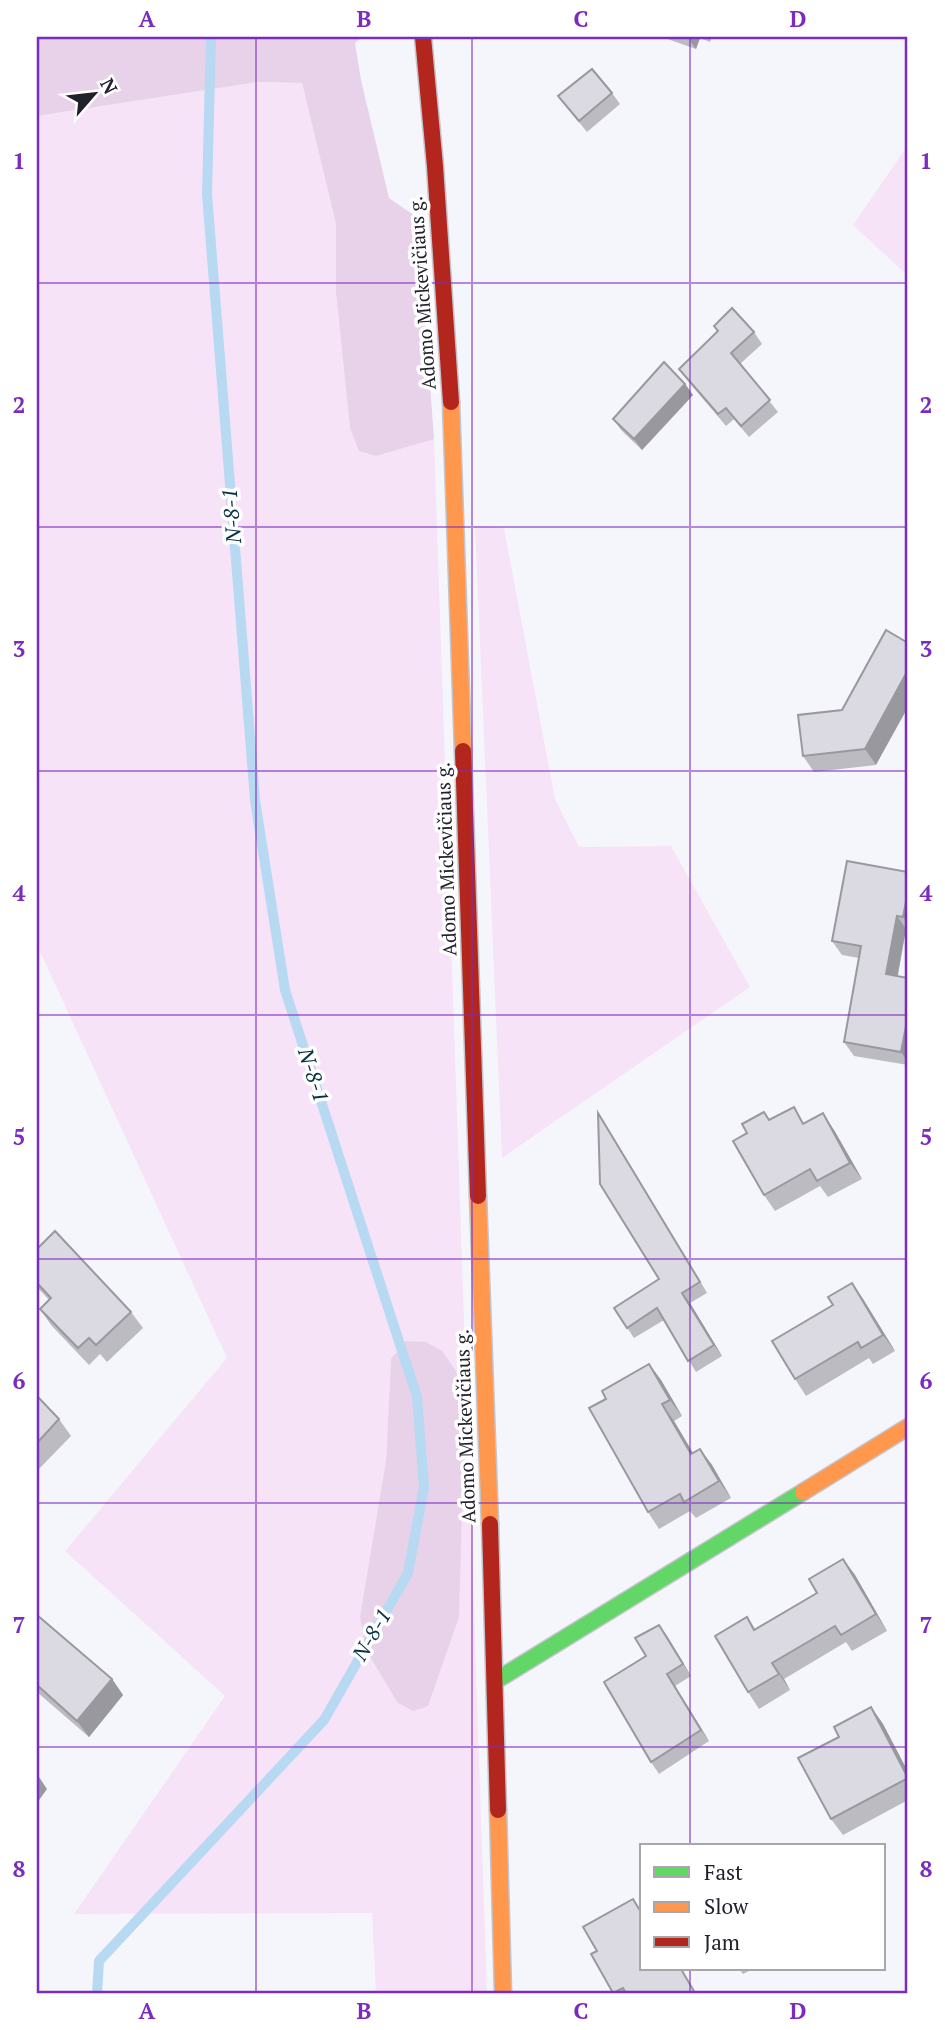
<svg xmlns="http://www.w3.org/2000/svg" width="945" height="2030" font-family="'PT Serif',serif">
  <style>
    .green { fill: #f7e3f8; fill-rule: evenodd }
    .forest { fill: #e8d2e9 }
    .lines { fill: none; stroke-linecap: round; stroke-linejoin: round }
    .stream { stroke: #b7d9f1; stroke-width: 10 }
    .fast-casing { stroke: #c4c4cc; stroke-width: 19 }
    .slow-casing { stroke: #c4c4cc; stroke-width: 19 }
    .jam-casing { stroke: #c4c4cc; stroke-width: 19 }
    .fast { stroke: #63d668; stroke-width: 16 }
    .slow { stroke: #ff974d; stroke-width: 16 }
    .jam { stroke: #b3261e; stroke-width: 16 }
    .wall { fill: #bcbbc2 }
    .shaded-wall { fill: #99989e }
    .building { fill: #dbd9e1; stroke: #99989e; stroke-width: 2 }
    .grid { fill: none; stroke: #7b2cbf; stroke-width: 2; stroke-opacity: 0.55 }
    .labels { text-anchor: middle; stroke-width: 7; stroke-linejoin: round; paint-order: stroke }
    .street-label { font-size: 19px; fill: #21212c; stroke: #fff }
    .water-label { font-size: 21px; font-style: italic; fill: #083147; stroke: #fff }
    .neatline { fill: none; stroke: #7b2cbf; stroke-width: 2.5 }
    .grid-label { font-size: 23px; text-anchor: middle; font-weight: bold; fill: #7b2cbf }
  </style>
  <rect width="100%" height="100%" fill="#f5f6fc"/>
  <g class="green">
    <path d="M 257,82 L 302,83 L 336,224 L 336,293 L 350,428 L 434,439 L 487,1993 L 376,1993 L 372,1913 L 74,1914 L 225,1696 L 65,1551 L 227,1358 L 37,945 L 37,116 ZM 391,1359 L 465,1409 L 463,1456 L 386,1461 Z"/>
    <polygon points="908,145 908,276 853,225"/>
    <polygon points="475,526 504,528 555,799 579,847 671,846 750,987 502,1158"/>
  </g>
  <g class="forest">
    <polygon points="37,37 362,37 355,43 361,80 389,198 418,218 434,439 376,456 359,451 350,428 336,293 336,224 302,83 257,82 37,116"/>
    <polygon points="406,1341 426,1342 442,1351 456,1371 465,1409 459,1617 428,1706 413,1711 398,1703 366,1650 360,1617 386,1461 391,1359"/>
  </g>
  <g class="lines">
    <polyline class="stream" points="97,1993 99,1961 324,1720 408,1573 424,1487 417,1397 285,990 255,800 207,194 211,37"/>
    <defs>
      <polyline id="fast" points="495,1681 803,1492"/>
      <g id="slow">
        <polyline points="451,402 463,751"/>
        <polyline points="478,1196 490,1524"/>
        <polyline points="803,1492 908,1427"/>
        <polyline points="498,1810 503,1993"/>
      </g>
      <g id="jam">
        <polyline points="423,37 435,166 451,402"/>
        <polyline points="463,751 478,1196"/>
        <polyline points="490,1524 498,1810"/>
      </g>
    </defs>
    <use href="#fast" class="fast-casing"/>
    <use href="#slow" class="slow-casing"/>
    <use href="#jam" class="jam-casing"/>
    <use href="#fast" class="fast"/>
    <use href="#slow" class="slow"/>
    <use href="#jam" class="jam"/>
  </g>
  <g class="wall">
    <polygon points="662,37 712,37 710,42 700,38 696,49"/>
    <polygon points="612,93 620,104 587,132 558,96"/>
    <polygon points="714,326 754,332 762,344 740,364 778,412 749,437 734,419 726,426 687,380 679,369 717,331"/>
    <polygon points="685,384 693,395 642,450 621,430 613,419"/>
    <polygon points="842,710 876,765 814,772 803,756"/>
    <polygon points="908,872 908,930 906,929 898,976 908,978 908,1065 854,1056 844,1042 859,958 842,955 832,941"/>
    <polygon points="770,1120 805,1123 834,1130 862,1179 828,1197 820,1186 775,1211 764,1195"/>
    <polygon points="605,1124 707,1293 690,1303 722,1356 696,1372 664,1320 634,1338 614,1308 659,1279"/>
    <polygon points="37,1249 131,1312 143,1328 107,1362 100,1354 89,1365 51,1325 40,1309 49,1300 37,1287"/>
    <polygon points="852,1283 863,1299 895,1351 873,1364 869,1358 806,1396 795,1379 833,1305"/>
    <polygon points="649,1364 661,1380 682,1416 674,1421 693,1453 700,1449 712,1465 731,1498 696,1518 690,1511 659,1529 648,1512 606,1399"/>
    <polygon points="37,1396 59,1419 71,1436 37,1471"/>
    <polygon points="843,1559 855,1575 887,1631 852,1651 846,1642 784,1679 790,1690 759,1709 748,1692 747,1617 756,1630 817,1593"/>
    <polygon points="37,1615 112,1679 123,1695 89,1737 37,1692"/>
    <polygon points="667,1636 691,1676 675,1686 709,1741 659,1774 651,1762 646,1656"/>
    <polygon points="871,1707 883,1724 908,1772 908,1800 843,1835 831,1819 839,1737"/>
    <polygon points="642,1969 695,1993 613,1993"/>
    <polygon points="739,1969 753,1969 743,1974"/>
  </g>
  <g class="shaded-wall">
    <polygon points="688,37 699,37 700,38 696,49 688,38"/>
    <polygon points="685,384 693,395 642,450 634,439"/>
    <polygon points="908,670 908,707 876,765 865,749"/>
    <polygon points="908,892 908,924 903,917"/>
    <polygon points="897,916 906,929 895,988 886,974"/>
    <polygon points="907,1021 908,1023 908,1062 901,1052"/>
    <polygon points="598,1113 605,1124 707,1293 700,1282"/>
    <polygon points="823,1113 834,1130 862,1179 850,1163"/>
    <polygon points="852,1283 863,1299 895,1351 883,1335"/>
    <polygon points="682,1293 690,1303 722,1356 714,1345"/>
    <polygon points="649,1364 661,1380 682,1416 670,1400"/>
    <polygon points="662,1404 674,1421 703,1470 691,1454"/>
    <polygon points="700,1449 712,1465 731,1498 719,1481"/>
    <polygon points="843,1559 855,1575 887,1631 876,1614"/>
    <polygon points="659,1625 667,1636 691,1676 683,1664"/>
    <polygon points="772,1663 784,1679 790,1690 779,1674"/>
    <polygon points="667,1674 675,1686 709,1741 701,1730"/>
    <polygon points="112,1679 123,1695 89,1737 77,1721"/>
    <polygon points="871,1707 883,1724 908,1772 908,1777"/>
    <polygon points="37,1774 47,1789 37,1803"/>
  </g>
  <g class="building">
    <polygon points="592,69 612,93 579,121 558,96"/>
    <polygon points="732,308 754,332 731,353 770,400 741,426 726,408 718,414 679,369 718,331 714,326"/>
    <polygon points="664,362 685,384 634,439 613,419"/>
    <polygon points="886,630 908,643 908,670 865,749 803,756 798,715 842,710"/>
    <polygon points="847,861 908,872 908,892 903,917 897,916 886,974 908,978 908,1022 907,1021 901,1052 844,1042 861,946 832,941"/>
    <polygon points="794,1107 803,1124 823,1113 850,1163 817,1181 810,1169 764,1195 733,1141 747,1133 742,1124 764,1112 769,1120"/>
    <polygon points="598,1113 700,1282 682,1293 714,1345 688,1361 657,1308 627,1328 614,1308 659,1279 600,1184"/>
    <polygon points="55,1231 131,1312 96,1345 89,1338 78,1348 40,1309 51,1298 37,1283 37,1249"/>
    <polygon points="852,1283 883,1335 861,1348 858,1342 795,1379 772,1341 833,1305 828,1297"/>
    <polygon points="649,1364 670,1400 662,1404 691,1454 700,1449 719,1481 684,1502 680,1494 648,1512 589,1408 606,1399 602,1391"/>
    <polygon points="37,1396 59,1419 37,1443"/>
    <polygon points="843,1559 876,1614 841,1635 835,1626 772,1663 779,1674 748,1692 715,1636 747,1617 754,1630 817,1593 809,1579"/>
    <polygon points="37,1615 112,1679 77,1721 37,1685"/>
    <polygon points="659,1625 683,1664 667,1674 701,1730 651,1762 604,1682 646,1656 635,1638"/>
    <polygon points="871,1707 908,1778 831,1819 798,1758 839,1737 834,1727"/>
    <polygon points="633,1899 642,1914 642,1969 681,1969 695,1993 626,1993 623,1988 613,1993 591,1954 597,1951 583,1927"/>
  </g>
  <path class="grid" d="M 256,37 L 256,1993M 472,37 L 472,1993M 690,37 L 690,1846M 37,283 L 908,283M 37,527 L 908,527M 37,771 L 908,771M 37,1015 L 908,1015M 37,1259 L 908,1259M 37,1503 L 908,1503M 37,1747 L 908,1747M 690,1969 L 690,1993"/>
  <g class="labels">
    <g class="street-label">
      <text transform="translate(422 293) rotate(-94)" y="7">Adomo Mickevičiaus g.</text>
      <text transform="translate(446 859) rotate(-92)" y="7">Adomo Mickevičiaus g.</text>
      <text transform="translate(465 1426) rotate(-92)" y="7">Adomo Mickevičiaus g.</text>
    </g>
    <g class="water-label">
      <text transform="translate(232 516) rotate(-95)" y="7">N-8-1</text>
      <text transform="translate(313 1075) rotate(72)" y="7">N-8-1</text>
      <text transform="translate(372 1635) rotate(-60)" y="7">N-8-1</text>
    </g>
  </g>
  <rect width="945" height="2030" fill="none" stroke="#ffffff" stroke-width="77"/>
  <rect x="640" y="1844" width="245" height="126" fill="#ffffff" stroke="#a6a6ab" stroke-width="2"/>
  <rect x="654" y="1867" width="35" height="10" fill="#63d668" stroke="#a6a6ab" stroke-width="2"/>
  <text x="704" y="1880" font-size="21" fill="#21212c">Fast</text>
  <rect x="654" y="1902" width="35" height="10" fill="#ff974d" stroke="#a6a6ab" stroke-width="2"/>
  <text x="704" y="1914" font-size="21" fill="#21212c">Slow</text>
  <rect x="654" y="1937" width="35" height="10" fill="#b3261e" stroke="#a6a6ab" stroke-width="2"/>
  <text x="704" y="1950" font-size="21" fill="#21212c">Jam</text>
  <g transform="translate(94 94) rotate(62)" stroke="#ffffff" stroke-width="5" paint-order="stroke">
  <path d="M0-5L12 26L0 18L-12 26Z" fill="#21212c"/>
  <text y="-10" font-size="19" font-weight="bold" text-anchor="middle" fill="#21212c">N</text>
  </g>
  <rect x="38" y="38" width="868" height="1954" class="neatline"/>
  <g class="grid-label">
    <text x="147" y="27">A</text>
    <text x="364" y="27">B</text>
    <text x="581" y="27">C</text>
    <text x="798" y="27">D</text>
    <text x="19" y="169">1</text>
    <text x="926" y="169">1</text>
    <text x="19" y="413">2</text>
    <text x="926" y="413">2</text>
    <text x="19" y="657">3</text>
    <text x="926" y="657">3</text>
    <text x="19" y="901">4</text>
    <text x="926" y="901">4</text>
    <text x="19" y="1145">5</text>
    <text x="926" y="1145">5</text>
    <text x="19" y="1389">6</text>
    <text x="926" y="1389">6</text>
    <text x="19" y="1633">7</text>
    <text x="926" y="1633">7</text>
    <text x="19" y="1877">8</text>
    <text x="926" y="1877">8</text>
    <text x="147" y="2019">A</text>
    <text x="364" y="2019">B</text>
    <text x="581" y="2019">C</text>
    <text x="798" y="2019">D</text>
  </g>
</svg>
